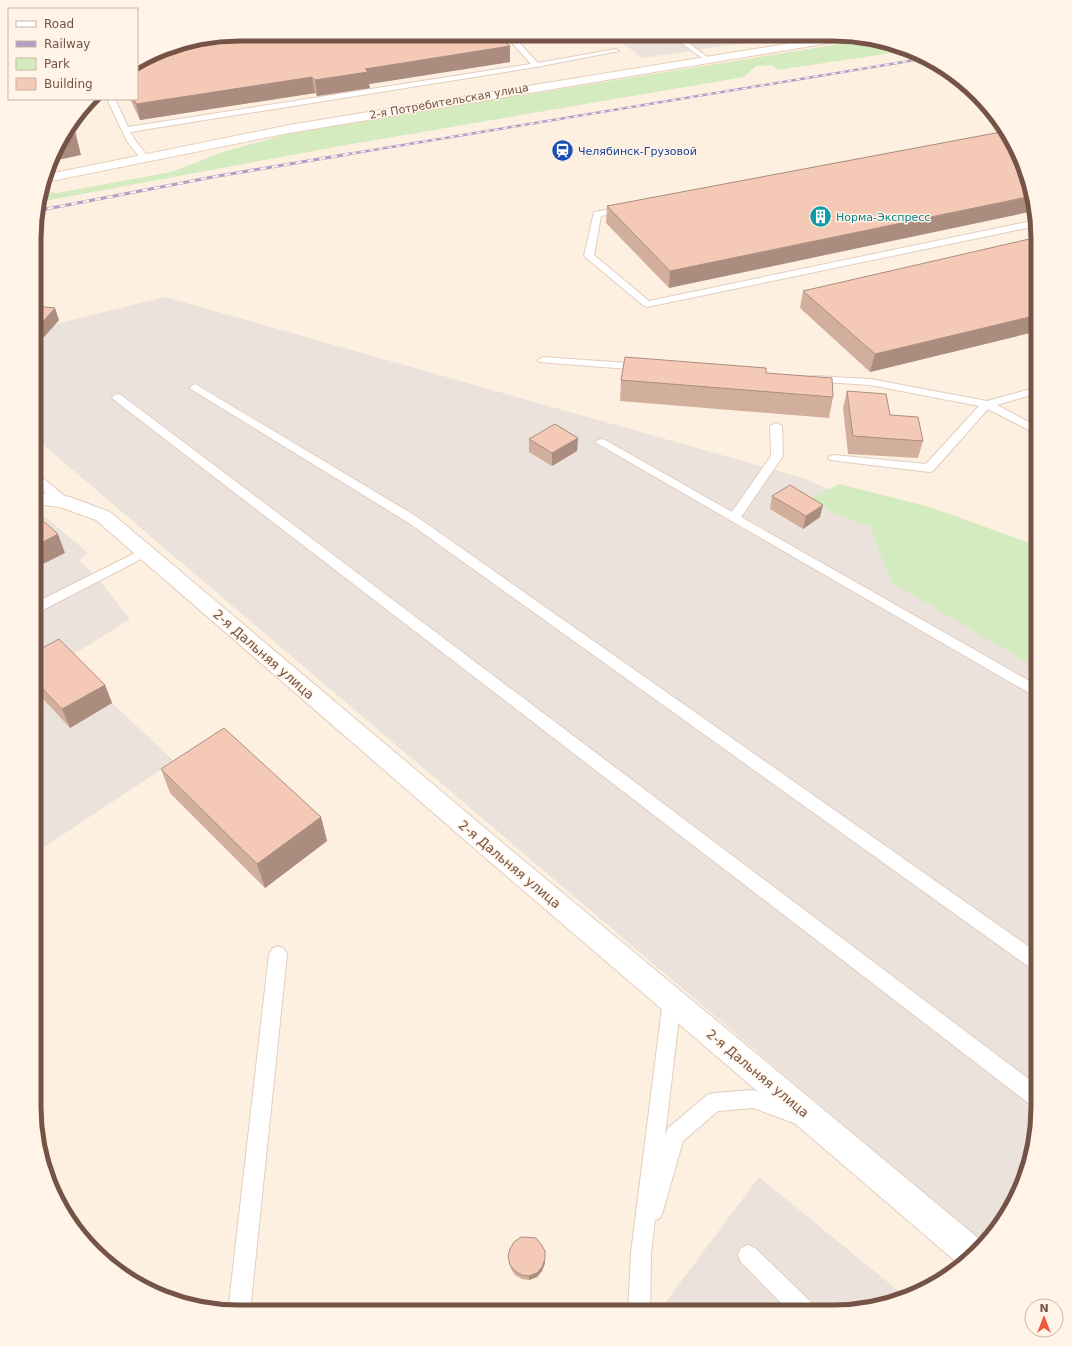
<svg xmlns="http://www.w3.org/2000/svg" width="1072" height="1346" font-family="'DejaVu Sans',sans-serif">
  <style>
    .industrial { fill: #ebe2dc }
    .green { fill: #d4ebbf }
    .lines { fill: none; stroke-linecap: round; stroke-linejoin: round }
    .lane-casing { stroke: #e3cdbf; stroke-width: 2 }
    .street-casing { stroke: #e3cdbf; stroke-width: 2 }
    .secondary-casing { stroke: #e9cdbc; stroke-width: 2 }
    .lane { fill: #fff; fill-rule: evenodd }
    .street { fill: #fff; fill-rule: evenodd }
    .secondary { fill: #fff; fill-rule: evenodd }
    .rail-far1-casing { stroke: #b19fc6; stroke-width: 2.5 }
    .rail-casing { stroke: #b19fc6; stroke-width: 3 }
    .rail-far1 { stroke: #fff4e7; stroke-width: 1.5; stroke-dasharray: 4.5; stroke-linecap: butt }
    .rail { stroke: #fff4e7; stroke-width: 2; stroke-dasharray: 6; stroke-linecap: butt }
    .wall { fill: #d2ae9d }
    .shaded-wall { fill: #ab8d80 }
    .building { fill: #f4cab7; stroke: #ab8d80 }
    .labels { text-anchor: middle; stroke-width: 3; stroke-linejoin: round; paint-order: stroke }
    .far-street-label { font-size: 11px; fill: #755347; stroke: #fff4e7 }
    .far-transit-label { font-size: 11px; fill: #164399; stroke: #fff4e7; text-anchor: start }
    .far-culture-label { font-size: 11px; fill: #0d838f; stroke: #fff4e7; text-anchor: start }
    .street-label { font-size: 13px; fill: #755347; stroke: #fff4e7 }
    .rim { fill: none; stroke: #755347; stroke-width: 5 }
  </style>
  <rect width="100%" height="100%" fill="#fdf0e0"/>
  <g class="industrial">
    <polygon points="611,35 790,36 643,58"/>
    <polygon points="165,297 806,479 1038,586 1038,1121 1027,1173 1004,1221 983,1244 35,438 36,329"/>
    <polygon points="38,511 88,553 79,560 97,577 130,619 68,658 112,703 174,761 35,853 35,512"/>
    <polygon points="759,1177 906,1297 886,1305 846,1312 665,1312 665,1303"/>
  </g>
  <g class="green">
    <polygon points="871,39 911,50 778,70 772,65 756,66 744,77 346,145 39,202 43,191 57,193 171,172 226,151 299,131"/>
    <polygon points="839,484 930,507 1038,546 1038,669 891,582 870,527 835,514 810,499"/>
  </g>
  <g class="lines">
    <defs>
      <g id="lane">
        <polygon points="505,35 512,35 538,63 616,49 619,51 536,67 130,132 135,140 148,157 144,159 141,159 127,141 107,99 115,99 128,127 531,64"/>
        <polygon points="670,35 678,35 710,59 705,60"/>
        <polygon points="626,206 629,207 629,211 601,216 594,255 649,301 1036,220 1036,226 647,307 644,306 584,256 594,212"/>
        <polygon points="543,357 642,364 647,367 642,370 539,362 538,360"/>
        <polygon points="814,376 870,379 987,401 1038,387 1038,393 997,405 1038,427 1038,435 988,409 933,471 929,472 830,460 828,458 830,456 834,455 926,464 979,406 870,385 810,381 809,379 810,377"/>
        <polygon points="195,384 417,517 1038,953 1038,971 1032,969 409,523 191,389 190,387"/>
        <polygon points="117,394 121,395 1038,1086 1038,1107 1031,1105 113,399 112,397"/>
        <polygon points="776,423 782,426 783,456 741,517 1038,686 1038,698 595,442 601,439 605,440 732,512 771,456 770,426"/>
        <polygon points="35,474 39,475 67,498 69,501 67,504 59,504 35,484"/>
        <polygon points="145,548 149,549 151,552 149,555 35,614 35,603"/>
        <polygon points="278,946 284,949 287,954 250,1312 228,1312 269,954 272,949"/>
        <polygon points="672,992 678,994 681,1000 665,1136 668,1128 707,1095 714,1093 753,1090 801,1107 804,1114 801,1121 794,1123 753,1108 718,1111 683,1141 663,1211 660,1218 655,1220 651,1253 650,1312 628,1312 631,1253 663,1000 666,994"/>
        <polygon points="748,1245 755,1248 813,1304 815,1312 790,1312 741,1262 738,1255 741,1248"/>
      </g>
      <polygon id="street" points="35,492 70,497 110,512 499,840 984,1243 968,1261 961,1266 481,854 96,520 60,507 35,504"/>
      <polygon id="secondary" points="835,36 858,36 853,39 289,133 46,182 49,174 289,125"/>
    </defs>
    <use href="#lane" class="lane-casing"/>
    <use href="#street" class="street-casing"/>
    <use href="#secondary" class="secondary-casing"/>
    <use href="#lane" class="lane"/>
    <use href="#street" class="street"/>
    <use href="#secondary" class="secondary"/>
    <defs>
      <polyline id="rail-far1" points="343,155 927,58"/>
      <polyline id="rail" points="36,211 218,176 349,154"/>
    </defs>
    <use href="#rail-far1" class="rail-far1-casing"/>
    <use href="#rail" class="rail-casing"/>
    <use href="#rail-far1" class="rail-far1"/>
    <use href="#rail" class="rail"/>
  </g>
  <g class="wall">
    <polygon points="691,35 733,35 699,41"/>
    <polygon points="510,46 510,62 369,84 370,88 317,96 315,93 140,120 130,99 137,99"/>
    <polygon points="1006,131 669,288 606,223 607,206"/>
    <polygon points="1038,239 1038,331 870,372 800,308 803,291"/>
    <polygon points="36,306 59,320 44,337 36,337"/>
    <polygon points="766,373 833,397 829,418 620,401 621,380"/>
    <polygon points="847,391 890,415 923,441 918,458 848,454 843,408"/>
    <polygon points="578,438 577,451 552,466 529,452 529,439"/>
    <polygon points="772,496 820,517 803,529 770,509"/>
    <polygon points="35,652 105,685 112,703 70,728 35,690"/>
    <polygon points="161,769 321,817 327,841 265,888 170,793"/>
    <polygon points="508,1256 545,1263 542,1271 537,1277 529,1280 522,1279 515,1275 511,1269"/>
  </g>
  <g class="shaded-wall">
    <polygon points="239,34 296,34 145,61 173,45"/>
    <polygon points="700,35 733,35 699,41"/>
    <polygon points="510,46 510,62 369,84 370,88 317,96 315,80 365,69"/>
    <polygon points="312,77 315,93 140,120 136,104"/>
    <polygon points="76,135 81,155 53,161 61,138"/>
    <polygon points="1032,196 1034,211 669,288 670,271"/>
    <polygon points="55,308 59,320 44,337 40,325"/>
    <polygon points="1038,315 1038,331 870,372 875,354"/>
    <polygon points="578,438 577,451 552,466 552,453"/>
    <polygon points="823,505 820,517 803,529 806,516"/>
    <polygon points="58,534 65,553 35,568 35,546"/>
    <polygon points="105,685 112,703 70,728 62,709"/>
    <polygon points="321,817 327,841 265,888 257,864"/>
    <polygon points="545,1259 545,1263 542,1271 537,1277 529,1280 529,1276"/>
  </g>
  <g class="building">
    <polygon points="287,34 497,35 510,46 365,69 368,72 315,80 312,77 136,104 134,99 137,99 137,66 164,50"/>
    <polygon points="72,124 76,135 61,138 61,137"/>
    <polygon points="1006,131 1011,137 1031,186 1032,196 670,271 607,206"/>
    <polygon points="1038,237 1038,315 875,354 803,291"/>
    <polygon points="36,306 55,308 40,325 36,325"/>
    <polygon points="625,357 766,368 766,373 832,378 833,397 621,380"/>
    <polygon points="847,391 886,394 890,415 918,417 923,441 853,436"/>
    <polygon points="555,424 578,438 552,453 529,439"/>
    <polygon points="790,485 823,505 806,516 772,496"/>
    <polygon points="35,514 58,534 35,546"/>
    <polygon points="59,639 105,685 62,709 35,681 35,652"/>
    <polygon points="224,728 321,817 257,864 161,769"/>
    <polygon points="521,1237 536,1238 541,1244 545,1251 545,1259 542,1267 537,1273 529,1276 522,1275 515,1271 510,1265 508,1256 510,1249 514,1242"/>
  </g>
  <defs>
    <symbol id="station-disc" viewBox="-11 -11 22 22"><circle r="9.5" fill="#1a4fb4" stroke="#fff4e7"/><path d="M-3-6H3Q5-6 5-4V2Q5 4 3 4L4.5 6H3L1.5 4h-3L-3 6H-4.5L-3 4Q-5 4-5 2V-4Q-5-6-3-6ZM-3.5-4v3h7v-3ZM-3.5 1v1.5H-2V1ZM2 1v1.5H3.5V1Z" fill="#fff"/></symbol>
    <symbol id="building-disc" viewBox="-11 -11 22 22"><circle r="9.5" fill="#0f9aa8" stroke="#fff4e7"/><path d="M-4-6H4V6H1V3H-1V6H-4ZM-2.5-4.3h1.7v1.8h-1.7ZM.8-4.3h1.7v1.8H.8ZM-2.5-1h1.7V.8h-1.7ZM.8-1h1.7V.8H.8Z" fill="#fff"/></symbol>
  </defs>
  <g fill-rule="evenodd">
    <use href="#station-disc" x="550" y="138" width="25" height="25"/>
    <use href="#building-disc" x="808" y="204" width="25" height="25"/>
  </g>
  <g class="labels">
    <g class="far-street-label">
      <text transform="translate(449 101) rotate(-10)" y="4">2-я Потребительская улица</text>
    </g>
    <g class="far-transit-label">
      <text x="578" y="155">Челябинск-Грузовой</text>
    </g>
    <g class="far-culture-label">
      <text x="836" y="221">Норма-Экспресс</text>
    </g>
    <g class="street-label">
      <text transform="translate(264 654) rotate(41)" y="5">2-я Дальняя улица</text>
      <text transform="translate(510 864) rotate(40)" y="5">2-я Дальняя улица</text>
      <text transform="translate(758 1073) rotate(40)" y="5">2-я Дальняя улица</text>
    </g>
  </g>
  <path d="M0 0H1072V1346H0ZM239 41H833A198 198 0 0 1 1031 239V1107A198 198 0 0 1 833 1305H239A198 198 0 0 1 41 1107V239A198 198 0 0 1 239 41Z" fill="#fff4e7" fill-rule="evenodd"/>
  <path class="rim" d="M239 41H833A198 198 0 0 1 1031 239V1107A198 198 0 0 1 833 1305H239A198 198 0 0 1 41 1107V239A198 198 0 0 1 239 41Z"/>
  <rect x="8" y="8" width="130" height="92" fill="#fff4e7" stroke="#c8b4a7"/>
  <rect x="16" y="21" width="20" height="6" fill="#ffffff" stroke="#c8b4a7"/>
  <text x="44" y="28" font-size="12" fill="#755347">Road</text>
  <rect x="16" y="41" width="20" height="6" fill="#b19fc6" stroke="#c8b4a7"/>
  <text x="44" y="48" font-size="12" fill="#755347">Railway</text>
  <rect x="16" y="58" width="20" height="12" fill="#d4ebbf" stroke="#c8b4a7"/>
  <text x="44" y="68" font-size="12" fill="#755347">Park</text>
  <rect x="16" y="78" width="20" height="12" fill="#f4cab7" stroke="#c8b4a7"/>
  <text x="44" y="88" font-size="12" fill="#755347">Building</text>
  <g transform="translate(1044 1318)"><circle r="19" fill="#fff4e7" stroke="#c8b4a7"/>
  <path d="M0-3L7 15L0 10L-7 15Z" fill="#ed583f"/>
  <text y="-6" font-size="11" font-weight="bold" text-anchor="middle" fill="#755347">N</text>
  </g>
</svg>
